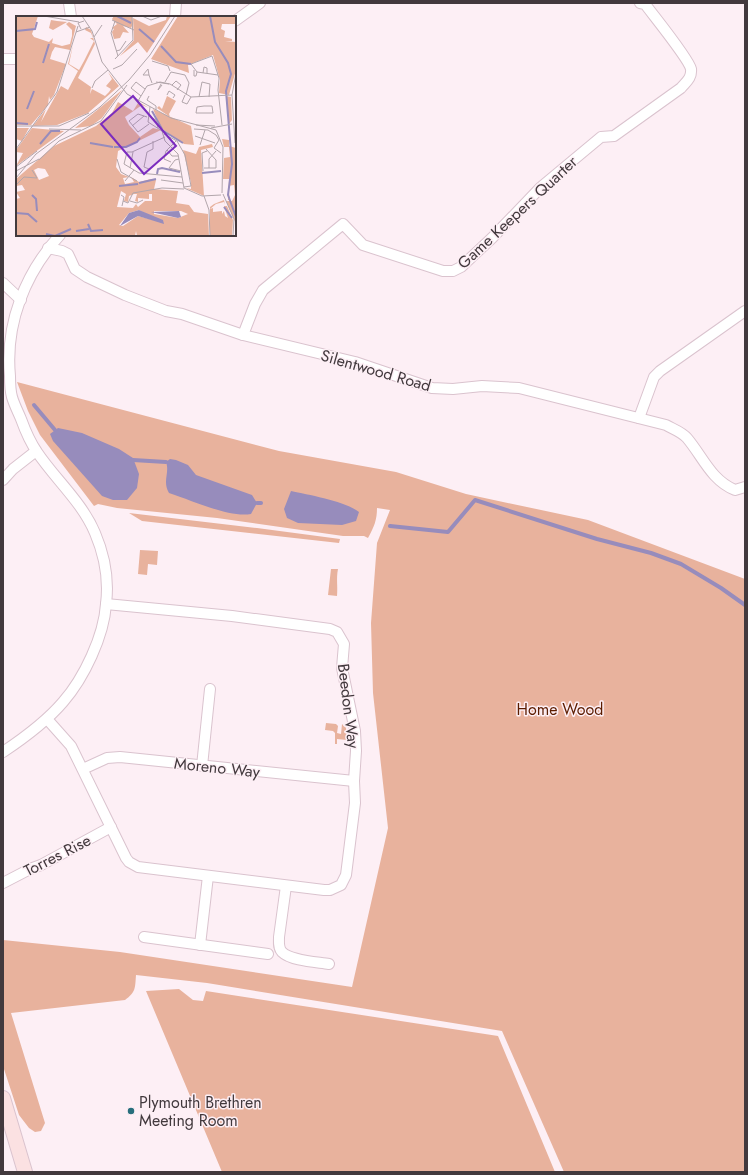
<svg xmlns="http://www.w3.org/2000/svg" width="748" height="1175" font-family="Jost,sans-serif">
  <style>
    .green { fill: #e8b29d }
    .water { fill: #978cbc }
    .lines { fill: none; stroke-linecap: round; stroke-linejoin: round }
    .stream { stroke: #978cbc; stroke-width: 4 }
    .street-casing { stroke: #dac3ce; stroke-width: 12 }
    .secondary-casing { stroke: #dac3ce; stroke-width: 16 }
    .street { stroke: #fff; stroke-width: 10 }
    .secondary { stroke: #fbe1e2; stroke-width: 14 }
    .poi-dot { fill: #276e7c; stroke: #fdeff5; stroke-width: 1.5 }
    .labels { text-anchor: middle; stroke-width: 3; stroke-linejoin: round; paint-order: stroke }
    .street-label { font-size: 16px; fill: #42393d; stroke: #fdeff5 }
    .park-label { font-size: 16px; fill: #5c1d00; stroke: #fdeff5 }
    .poi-label { font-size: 16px; fill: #42393d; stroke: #fdeff5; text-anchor: start }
    .inset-river { fill: none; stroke: #978cbc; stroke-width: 2 }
    .inset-road { fill: none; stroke: #b2a6ab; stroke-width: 1 }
    .view { fill: #7b2cbf; fill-opacity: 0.15; stroke: #7b2cbf; stroke-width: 2 }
    .inset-edge { fill: none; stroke: #42393d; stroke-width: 2 }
  </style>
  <rect width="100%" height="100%" fill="#fdeff5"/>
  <g class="green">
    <path d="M 17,382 L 279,451 L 396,472 L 466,494 L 588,520 L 745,579 L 745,1172 L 564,1172 L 502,1031 L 207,983 L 136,975 C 135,988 136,992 125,1000 L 11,1013 L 45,1123 L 41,1131 L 35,1132 L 29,1128 L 19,1115 L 3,1066 L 3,940 L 120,952 L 352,987 L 388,828 L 373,693 L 371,623 L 377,543 L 390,510 L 377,508 C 377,520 374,527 368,538 L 364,536 L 343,536 L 217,518 L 117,508 L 98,504 L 94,506 L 40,435 L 28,411 Z"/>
    <polygon points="129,513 257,528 340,539 339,543 142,521"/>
    <polygon points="140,550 158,551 157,565 148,564 147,575 138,574"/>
    <path d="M 331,569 L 338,569 C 336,579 338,586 337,596 L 328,595 Z"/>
    <polygon points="326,723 336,724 338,726 337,733 341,734 342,724 346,728 347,740 337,739 337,744 335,744 335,733 333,731 325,730"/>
    <polygon points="179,989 193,1000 203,1001 206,991 498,1036 555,1172 222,1172 146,991"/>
  </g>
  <g class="water">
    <polygon points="58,428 82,433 119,449 133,458 139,474 137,488 127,500 113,500 102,496 53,441 50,434"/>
    <path d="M 170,459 L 176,460 L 188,465 L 196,475 L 252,495 L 257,503 L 251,514 C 229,518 191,500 169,493 C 162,481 170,473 166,462 Z"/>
    <path d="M 291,491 C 309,495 345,501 359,512 L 356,521 L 342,525 L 298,523 L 287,518 L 284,509 Z"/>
  </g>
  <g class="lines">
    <g class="stream">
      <polyline points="34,405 55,430"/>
      <polyline points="133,460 166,462"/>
      <polyline points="257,503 261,503"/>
      <polyline points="390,526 448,532 475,500 597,539 651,553 681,564 721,588 745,605"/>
    </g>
    <defs>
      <g id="street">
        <polyline points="69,3 71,17"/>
        <polyline points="175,17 176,3"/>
        <polyline points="235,21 260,3"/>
        <polyline points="3,59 17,59"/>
        <path d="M 48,248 L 62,251 L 68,254 L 75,269 L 87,277 L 125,295 L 166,311 L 182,314 L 243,335 L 355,362 L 432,388 L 453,389 L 482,386 L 519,388 L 666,425 C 673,429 682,432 687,438 C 703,457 711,480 735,490 L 745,487"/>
        <polyline points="3,283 21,300"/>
        <path d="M 243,335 L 255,304 L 263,290 L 343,224 L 363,245 L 443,271 L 453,271 L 461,267 L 492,238 L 541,187 L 601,137 L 614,136 L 681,88 C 686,82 692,78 691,69 C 689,59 653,15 645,4 L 640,3"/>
        <polyline points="639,418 654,377 660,371 745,311"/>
        <polyline points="3,480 13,469 36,451"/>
        <polyline points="47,719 71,746 126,858 129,862 138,867 324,890 330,890 341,885 346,875 355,803 354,781 356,751 355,731 342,668 344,644 337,632 330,629 232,616 106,604"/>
        <path d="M 3,752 C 24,738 46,722 63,702 C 84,678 104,636 106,604 C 109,580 104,554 95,533 C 82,502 55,479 37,452 C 30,442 25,430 21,419 C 18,412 14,404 12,397 C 10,390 10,383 10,376 C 5,324 25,273 60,235"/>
        <polyline points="202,766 210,689"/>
        <polyline points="83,769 107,758 120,757 354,781"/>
        <polyline points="3,883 30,869 41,865 111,827"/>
        <path d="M 286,886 L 279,937 C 279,942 278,948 282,952 C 291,961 317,962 329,964"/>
        <polyline points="144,937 268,954"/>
        <polyline points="200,945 208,876"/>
      </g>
      <polyline id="secondary" points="3,1098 25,1172"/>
    </defs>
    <use href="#street" class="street-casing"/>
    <use href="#secondary" class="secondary-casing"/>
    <use href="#street" class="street"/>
    <use href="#secondary" class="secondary"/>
  </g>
  <circle class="poi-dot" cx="131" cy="1111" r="4"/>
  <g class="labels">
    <g class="street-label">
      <text transform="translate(517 212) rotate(-43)" y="6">Game Keepers Quarter</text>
      <text transform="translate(376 370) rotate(16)" y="6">Silentwood Road</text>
      <text transform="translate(349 706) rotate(83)" y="6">Beedon Way</text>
      <text transform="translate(217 767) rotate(6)" y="6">Moreno Way</text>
      <text transform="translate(57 855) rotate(-27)" y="6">Torres Rise</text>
    </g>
    <g class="park-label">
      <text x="560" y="715">Home Wood</text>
    </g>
    <g class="poi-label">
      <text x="139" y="1108">Plymouth Brethren<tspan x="139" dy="18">Meeting Room</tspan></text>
    </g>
  </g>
  <g transform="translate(16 16)">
    <rect width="220" height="220" fill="#fdeff5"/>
    <path d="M 0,0 L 22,0 L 16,18 L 18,21 L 33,26 L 37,22 L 36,27 L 46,30 L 54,28 L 56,20 L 56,14 L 50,8 L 53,6 L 60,10 L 54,34 L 39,31 L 36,36 L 34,43 L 50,48 L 38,79 L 34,84 L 33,80 L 32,89 L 15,109 L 0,109 ZM 98,0 L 116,0 L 117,8 L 115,12 L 107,10 L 113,17 L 107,16 L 104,22 L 98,23 L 96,16 L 98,13 L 96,12 L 101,8 L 96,3 ZM 151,0 L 155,0 L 131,37 L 122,26 L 104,40 L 118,24 L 117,2 L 133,10 L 150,4 ZM 162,0 L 220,1 L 220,8 L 206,8 L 205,13 L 209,15 L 208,21 L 216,23 L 216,25 L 209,25 L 220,26 L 220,54 L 213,79 L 203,77 L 204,64 L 197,39 L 172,49 L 173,57 L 135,43 ZM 35,4 L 41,5 L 51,6 L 37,14 L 33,12 ZM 70,11 L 75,14 L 79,28 L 62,62 L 75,71 L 74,78 L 76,73 L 89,80 L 93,76 L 95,73 L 90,70 L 96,63 L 92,56 L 103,70 L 72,97 L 41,109 L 17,110 L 30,93 L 25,106 L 45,70 L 52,74 L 62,55 L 52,48 L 57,29 L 53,48 L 63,54 L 68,45 L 78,25 L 74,22 L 77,22 L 75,17 L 69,14 ZM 106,74 L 86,102 L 75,110 L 59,112 ZM 151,80 L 160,85 L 153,98 L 154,101 L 141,92 L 143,90 L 146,93 ZM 210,80 L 215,81 L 216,104 L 213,108 ZM 118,83 L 133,92 L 126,89 L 109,101 L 113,109 L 124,121 L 137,112 L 145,114 L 102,135 L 100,151 L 105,158 L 113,161 L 107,162 L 109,168 L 118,166 L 115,161 L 123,166 L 135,163 L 140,164 L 138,173 L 162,175 L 160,187 L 173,189 L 178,196 L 192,198 L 193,220 L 121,220 L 120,215 L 119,220 L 0,220 L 0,183 L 4,182 L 0,176 L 9,174 L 6,169 L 0,170 L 0,163 L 38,130 L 80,110 L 96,97 L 102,86 L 117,95 L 122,87 ZM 22,152 L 29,153 L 33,160 L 23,164 L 18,154 ZM 105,175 L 110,178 L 108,185 L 112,186 L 113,180 L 118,178 L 121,178 L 119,185 L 122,186 L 122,182 L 133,183 L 133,178 L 136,178 L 136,185 L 129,185 L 122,191 L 120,188 L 117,192 L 101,191 ZM 123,194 L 141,204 L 147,204 L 141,205 L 122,200 L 107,210 L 103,209 L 113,197 ZM 138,195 L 165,195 L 172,198 L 162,202 L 138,198 ZM 137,93 L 175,110 L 178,129 L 168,128 L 145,112 ZM 0,112 L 13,112 L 6,125 L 0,123 ZM 16,112 L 48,115 L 0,150 L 7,137 L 0,136 L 0,134 ZM 206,123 L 213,124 L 213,130 L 220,132 L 220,208 L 210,185 L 216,185 L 219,179 L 218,169 L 212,170 L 214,184 L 212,184 L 213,163 L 207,163 L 208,142 L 214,141 L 213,131 L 208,131 ZM 196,128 L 197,131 L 185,134 L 188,180 L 170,172 L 175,173 L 175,167 L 167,134 L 180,138 L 183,131 ZM 208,184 L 209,189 L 208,186 L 200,188 L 194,193 L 197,192 L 197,196 L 206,195 L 206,198 L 208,195 L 209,200 L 212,202 L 208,190 L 211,190 L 217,204 L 216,220 L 194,220 L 194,191 L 198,188 Z" fill="#e8b29d" fill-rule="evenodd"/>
    <path d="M 123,194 L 147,204 L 148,208 L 122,200 L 104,210 L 113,197 ZM 163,195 L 165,201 L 162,202 L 135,196 Z" fill="#978cbc"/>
    <path class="inset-river" d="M 101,0 L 115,7M 194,0 L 199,26 L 212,47 L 215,58 L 210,75 L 216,148 L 212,179 L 220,201M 123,13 L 138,26M 0,15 L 19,13 L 21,6M 145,30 L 160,46 L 175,48M 27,47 L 33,28M 11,93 L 18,75M 136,95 L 146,113M 0,107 L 12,108M 146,114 L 167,127M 74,127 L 97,131M 24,128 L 35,115 L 44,115M 98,131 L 110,131 L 121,126 L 124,122M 186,157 L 205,155M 141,158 L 142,153 L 146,152 L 164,156M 123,167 L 140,163M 103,170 L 122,168M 16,179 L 20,183 L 21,195M 208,191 L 216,202M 0,197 L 12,198 L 21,206M 72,208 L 75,215 L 87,214M 60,215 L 73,213M 30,218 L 39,220 L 55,213"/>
    <path class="inset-road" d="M 28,0 L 63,6M 66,0 L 76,15 L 86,46 L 111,78 L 155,102 L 200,114 L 207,131 L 206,177M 126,0 L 135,4 L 146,0M 96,4 L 118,14M 99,5 L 95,17 L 102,40M 65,13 L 62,7 L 68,5M 60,16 L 74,11M 78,21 L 86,9M 100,35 L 104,34 L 110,25M 99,43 L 117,24 L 116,0M 136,45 L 152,50 L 154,55M 97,53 L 106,49 L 121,33M 178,54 L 178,60 L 180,60 L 181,56M 187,57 L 188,51 L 191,52 L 191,57M 133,59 L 132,53 L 127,59 L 133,59 L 136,67M 202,59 L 181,56 L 175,48 L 196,40 L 203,62 L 203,63 L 202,74 L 206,109M 140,66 L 153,68M 149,66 L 155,56 L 169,59 L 173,67 L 170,79M 145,68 L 142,74 L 146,69M 156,69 L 160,65 L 165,69 L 161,74M 76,72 L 79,65 L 92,54M 151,79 L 153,75 L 159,79 L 157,82M 169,79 L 166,86 L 171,88 L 175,81M 125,80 L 115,72 L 120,66 L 129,73M 133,80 L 131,84 L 140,90 L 140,94M 183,81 L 186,66 L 194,68 L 193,81M 122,85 L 131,70 L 144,66 L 154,68 L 175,81 L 216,79M 188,90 L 196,90 L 197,97 L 180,97 L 181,91 ZM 134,91 L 132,106 L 146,115 L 149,125 L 162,138 L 168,172 L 186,180 L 205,179M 131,101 L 122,98 L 113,105 L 122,116 L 133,108M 136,102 L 140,104 L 142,112M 180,109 L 199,110M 0,110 L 43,110 L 73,97M 116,110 L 128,100M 195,112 L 216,108M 33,113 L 65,114M 178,113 L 192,114 L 200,119 L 203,124 L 198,132 L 205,137M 148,118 L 161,125 L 169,139 L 175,170 L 168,171M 179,120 L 199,127M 149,121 L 116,136 L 111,136 L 108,148 L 123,157 L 166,161M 219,127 L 216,79 L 220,57M 184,129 L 189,114M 0,133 L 41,76 L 62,10M 151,134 L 156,140 L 162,140M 101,143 L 105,156 L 121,165M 163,143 L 159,144 L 153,152 L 165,155M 23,144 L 43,125 L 85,105 L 111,69M 155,146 L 148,143 L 150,135 L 160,125M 0,151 L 21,135M 114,152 L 117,136M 188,152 L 200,152 L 200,144 L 190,133M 193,152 L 193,143 L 200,135M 133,153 L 128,151 L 131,136 L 137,133 L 137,125M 0,155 L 23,143M 187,155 L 186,137 L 191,135M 0,162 L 20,138 L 84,91 L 113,64 L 134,39 L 159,0M 145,164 L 167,167M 109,165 L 118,154M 0,169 L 8,161 L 21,162 L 16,154M 207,178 L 218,203 L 217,220M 105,179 L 108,181 L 106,190M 188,180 L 193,194 L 194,220M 107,185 L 112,187 L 117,177 L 146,172 L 168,173M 114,185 L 121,187 L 127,184"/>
    <path class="view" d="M 117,80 L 160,130 L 128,158 L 85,108 Z"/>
    <rect width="220" height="220" class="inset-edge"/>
  </g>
  <rect width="748" height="1175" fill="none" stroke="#42393d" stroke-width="8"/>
</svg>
